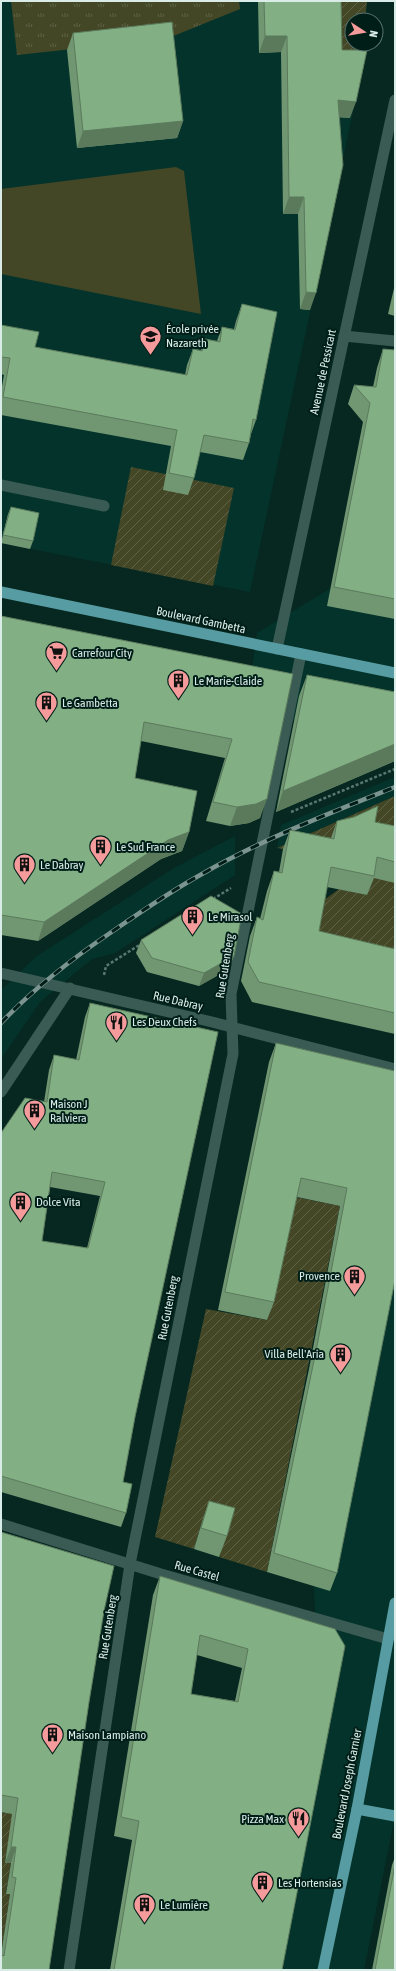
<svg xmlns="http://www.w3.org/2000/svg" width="396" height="1971" font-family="'Asap Condensed',sans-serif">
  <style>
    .built { fill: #04332b }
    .grass { fill: url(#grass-tufts) }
    .garden { fill: url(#garden-furrows) }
    .pitch { fill: #434726 }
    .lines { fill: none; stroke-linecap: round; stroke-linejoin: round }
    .path { stroke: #5a7670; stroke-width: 2.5; stroke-dasharray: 3 2; stroke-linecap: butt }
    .service { stroke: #3a5b53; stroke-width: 11 }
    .minor { stroke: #3a5b53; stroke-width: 11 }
    .tertiary { stroke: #3a5b53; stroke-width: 11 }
    .primary { stroke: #579ca2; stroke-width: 11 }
    .rail-casing { stroke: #7b948f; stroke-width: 4.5 }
    .rail { stroke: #001e18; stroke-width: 3; stroke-dasharray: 9; stroke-linecap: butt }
    .wall { fill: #709672; fill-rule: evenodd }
    .shaded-wall { fill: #5b7a5c }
    .building { fill: #82af84; stroke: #5b7a5c; fill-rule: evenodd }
    .labels { text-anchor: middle; stroke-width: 4; stroke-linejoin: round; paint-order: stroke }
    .poi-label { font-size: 12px; fill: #daece7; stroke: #001e18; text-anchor: start }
    .street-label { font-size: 12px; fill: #daece7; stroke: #001e18 }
  </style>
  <defs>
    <pattern id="grass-tufts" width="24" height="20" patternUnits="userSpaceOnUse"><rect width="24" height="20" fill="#434726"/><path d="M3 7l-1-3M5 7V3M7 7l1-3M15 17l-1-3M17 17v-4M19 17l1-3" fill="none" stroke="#5e6246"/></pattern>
    <pattern id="garden-furrows" width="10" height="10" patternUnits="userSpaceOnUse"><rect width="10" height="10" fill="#434726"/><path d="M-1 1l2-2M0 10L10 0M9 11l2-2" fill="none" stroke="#5e6246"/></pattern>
  </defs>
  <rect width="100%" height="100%" fill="#062821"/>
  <g class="built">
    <polygon points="1,1 367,1 366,20 352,20 352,44 365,44 363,65 250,592 1,543"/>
    <polygon points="346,579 395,586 395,736 386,737 246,713 257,633"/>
    <polygon points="395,777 395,796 277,848 281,825"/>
    <polygon points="235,836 235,875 115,953 92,959 40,1002 1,1059 2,989 37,956 174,868"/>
    <polygon points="395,1197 395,1816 364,1970 256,1970 318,1666 313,1572"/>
  </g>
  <polygon class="grass" points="11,1 239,1 240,9 166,39 17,55"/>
  <g class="garden">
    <polygon points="339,1 367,1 365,20 352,20 352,44 363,44 361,66 329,67"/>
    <polygon points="131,467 234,488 213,586 111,565"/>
    <polygon points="395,796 395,970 312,950 320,903 339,889 367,895 347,836 283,849 277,848"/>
    <polygon points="295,1197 340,1206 267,1572 219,1557 227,1529 202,1522 194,1549 155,1537 206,1309 267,1320"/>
    <polygon points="1,1812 17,1814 8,1845 5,1862 11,1863 6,1893 10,1894 1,1956"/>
  </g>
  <polygon class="pitch" points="176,167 184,171 201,314 1,274 1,189"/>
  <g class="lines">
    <g class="path">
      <polyline points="291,812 395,769"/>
      <polyline points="213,899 231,888"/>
      <polyline points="104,975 106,966 141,944"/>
    </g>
    <polyline class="service" points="1,485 104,506"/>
    <g class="minor">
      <polyline points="344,336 395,341"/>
      <polyline points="1,973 208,1021 395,1069"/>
      <polyline points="1,1092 70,988"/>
      <polyline points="1,1524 161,1574 388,1639"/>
      <polyline points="69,1970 130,1564 233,1054 231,994 301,654"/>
    </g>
    <polyline class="tertiary" points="277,649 395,100"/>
    <g class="primary">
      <polyline points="1,592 395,673"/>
      <polyline points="357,1809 395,1816"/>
      <polyline points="323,1970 357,1809 395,1603"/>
    </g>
    <defs>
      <path id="rail" d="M 1,1023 C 34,988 73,958 113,931 C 142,911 171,891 202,874 C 263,839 330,813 395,787"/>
    </defs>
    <use href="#rail" class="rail-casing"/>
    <use href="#rail" class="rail"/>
  </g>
  <g class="wall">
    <polygon points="258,1 341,1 342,50 350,118 339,117 310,310 300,309 298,214 283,214 281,52 259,53"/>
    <polygon points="73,33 183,121 177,138 77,148 67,50"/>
    <polygon points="395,284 395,316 388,314"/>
    <polygon points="242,304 256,420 251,434 249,443 243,460 200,452 194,478 188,495 163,490 171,446 1,415 1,392 4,375 1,374 1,325 35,347 185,375 187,365 193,349 201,350 205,339 217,341 222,327 234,329 236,321"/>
    <polygon points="383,349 395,350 395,619 327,606 363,422 348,404 354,385 373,387 377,368"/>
    <polygon points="11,507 33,541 30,549 1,543 8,514"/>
    <polygon points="1,616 293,674 260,818 249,823 230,826 206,821 225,758 141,741 135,778 189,832 182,851 161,859 38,941 1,935"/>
    <polygon points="307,675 395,692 395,761 276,812 299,696"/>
    <polygon points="337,821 375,822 395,826 395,883 374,878 367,895 327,887 319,931 395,949 395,1034 252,1002 241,981 250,936 257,917 260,919 267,891 274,871 279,872 283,849 290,830 331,838"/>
    <polygon points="141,940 234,956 229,969 199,986 147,972 136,953"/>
    <path d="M 90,1003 L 135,1417 L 123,1482 L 126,1513 L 121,1527 L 1,1492 L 1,1133 L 44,1102 L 49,1070 L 54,1055 L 76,1060 L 85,1017 ZM 50,1187 L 100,1196 L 87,1248 L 42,1241 Z"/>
    <polygon points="276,1043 395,1071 337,1573 330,1591 267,1572 309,1369 340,1206 297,1197 274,1302 267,1320 218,1310 269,1062"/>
    <polygon points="209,1501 227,1536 219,1557 194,1549 202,1522"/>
    <polygon points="1,1532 104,1611 89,1702 49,1970 1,1955 10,1894 6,1894 11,1863 5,1863 12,1814 1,1812"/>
    <path d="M 160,1576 L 335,1629 L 282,1970 L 110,1970 L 132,1840 L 114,1836 L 153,1595 ZM 197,1655 L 242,1668 L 235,1701 L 191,1694 Z"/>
    <polygon points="395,1857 395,1970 372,1970 392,1865"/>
  </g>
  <g class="shaded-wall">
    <polygon points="265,36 287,36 281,52 259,53"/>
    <polygon points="338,100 356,102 350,118 332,117"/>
    <polygon points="183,121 177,138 77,148 83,131"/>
    <polygon points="289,197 304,197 298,214 283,214"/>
    <polygon points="306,292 316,293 310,310 300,309"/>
    <polygon points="395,744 395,761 276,812 283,791"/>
    <polygon points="267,799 260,818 249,823 230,826 237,807"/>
    <polygon points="189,832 182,851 161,859 38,941 44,922 168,840"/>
    <polygon points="234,956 229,969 199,986 204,973"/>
    <polygon points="11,1847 16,1847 11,1863 5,1863"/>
  </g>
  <g class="building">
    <polygon points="264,1 341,1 342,50 367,50 356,102 338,100 343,165 316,293 306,292 304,197 289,197 287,36 265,36"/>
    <polygon points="172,22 183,121 83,131 73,33"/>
    <polygon points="242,304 277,312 256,420 253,419 249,443 204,435 194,478 169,473 177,430 3,397 10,358 1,357 1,325 39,332 35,347 187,375 193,349 202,351 205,339 220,342 222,327 235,330"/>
    <polygon points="383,349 395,350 395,599 334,587 370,403 354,385 376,387"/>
    <polygon points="11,507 39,513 33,541 3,535"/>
    <polygon points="1,616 293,674 267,799 256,804 237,807 213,802 232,739 144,722 135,778 197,791 189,832 168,840 44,922 1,915"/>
    <polygon points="307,675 395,692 395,744 283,791"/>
    <polygon points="378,806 375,822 395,826 395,862 377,857 374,876 331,867 319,931 395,949 395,1013 259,982 248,962 257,917 263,920 274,871 282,873 290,830 334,839 337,821 354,817"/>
    <polygon points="211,896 242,914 234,956 204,973 152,958 141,940"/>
    <path d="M 90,1003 L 218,1032 L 135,1417 L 123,1482 L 132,1484 L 126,1513 L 1,1476 L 1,1133 L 25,1098 L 47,1102 L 54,1055 L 79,1060 ZM 52,1172 L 105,1182 L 88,1248 L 42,1241 Z"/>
    <polygon points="276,1043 395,1071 395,1280 337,1573 274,1553 316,1351 347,1188 301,1178 274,1302 225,1292"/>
    <polygon points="209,1501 235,1508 227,1536 201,1528"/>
    <polygon points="1,1532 114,1566 104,1611 89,1702 49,1970 1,1970 1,1955 4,1956 16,1878 12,1877 16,1847 11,1847 18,1798 1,1795"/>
    <path d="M 160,1576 L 335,1629 L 345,1646 L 282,1970 L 114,1970 L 139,1821 L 121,1817 ZM 200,1635 L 248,1649 L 238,1702 L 191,1694 Z"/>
    <polygon points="395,1865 395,1970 375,1970"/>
  </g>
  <defs>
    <symbol id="school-pin" viewBox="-11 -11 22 30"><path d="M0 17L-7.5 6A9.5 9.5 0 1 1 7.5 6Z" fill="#f59b9b" stroke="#001e18"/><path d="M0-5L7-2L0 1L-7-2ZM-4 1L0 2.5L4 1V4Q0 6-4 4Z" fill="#111"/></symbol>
    <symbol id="supermarket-pin" viewBox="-11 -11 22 30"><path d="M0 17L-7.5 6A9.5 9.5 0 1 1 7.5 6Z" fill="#f59b9b" stroke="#001e18"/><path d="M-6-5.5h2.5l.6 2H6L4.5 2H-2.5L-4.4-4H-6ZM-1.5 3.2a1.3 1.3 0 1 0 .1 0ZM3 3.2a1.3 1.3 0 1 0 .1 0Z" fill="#111"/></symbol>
    <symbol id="building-pin" viewBox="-11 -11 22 30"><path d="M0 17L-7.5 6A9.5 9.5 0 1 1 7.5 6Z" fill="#f59b9b" stroke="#001e18"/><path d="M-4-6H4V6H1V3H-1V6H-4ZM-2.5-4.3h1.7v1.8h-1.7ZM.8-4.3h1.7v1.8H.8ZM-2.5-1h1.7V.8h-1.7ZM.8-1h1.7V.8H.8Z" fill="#111"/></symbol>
    <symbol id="restaurant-pin" viewBox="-11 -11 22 30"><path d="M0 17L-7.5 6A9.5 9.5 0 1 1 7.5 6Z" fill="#f59b9b" stroke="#001e18"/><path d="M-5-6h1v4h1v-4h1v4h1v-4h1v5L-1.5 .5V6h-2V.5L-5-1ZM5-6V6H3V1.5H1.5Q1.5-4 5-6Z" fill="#111"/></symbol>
  </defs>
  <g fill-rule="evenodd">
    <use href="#school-pin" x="138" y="324" width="25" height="34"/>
    <use href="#supermarket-pin" x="44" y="640" width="25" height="34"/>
    <use href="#building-pin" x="166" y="668" width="25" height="34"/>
    <use href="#building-pin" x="34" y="690" width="25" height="34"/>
    <use href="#building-pin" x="88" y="834" width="25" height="34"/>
    <use href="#building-pin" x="12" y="852" width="25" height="34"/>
    <use href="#building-pin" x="180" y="904" width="25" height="34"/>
    <use href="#restaurant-pin" x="104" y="1010" width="25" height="34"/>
    <use href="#building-pin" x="22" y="1098" width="25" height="34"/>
    <use href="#building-pin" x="8" y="1190" width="25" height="34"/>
    <use href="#building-pin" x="342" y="1264" width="25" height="34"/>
    <use href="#building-pin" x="328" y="1342" width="25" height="34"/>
    <use href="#building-pin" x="40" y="1722" width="25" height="34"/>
    <use href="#restaurant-pin" x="286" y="1806" width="25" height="34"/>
    <use href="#building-pin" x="250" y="1870" width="25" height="34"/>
    <use href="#building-pin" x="132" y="1892" width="25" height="34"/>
  </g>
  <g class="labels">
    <g class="poi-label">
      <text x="166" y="333">École privée<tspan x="166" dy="14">Nazareth</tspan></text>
      <text x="72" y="657">Carrefour City</text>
      <text x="194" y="685">Le Marie-Claide</text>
      <text x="62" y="707">Le Gambetta</text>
      <text x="116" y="851">Le Sud France</text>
      <text x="40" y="869">Le Dabray</text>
      <text x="208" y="921">Le Mirasol</text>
      <text x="132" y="1026">Les Deux Chefs</text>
      <text x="50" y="1108">Maison J<tspan x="50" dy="14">Ralviera</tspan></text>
      <text x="36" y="1206">Dolce Vita</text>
      <text x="340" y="1280" text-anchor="end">Provence</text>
      <text x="324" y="1358" text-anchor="end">Villa Bell'Aria</text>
      <text x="68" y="1739">Maison Lampiano</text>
      <text x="284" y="1823" text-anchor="end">Pizza Max</text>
      <text x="278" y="1887">Les Hortensias</text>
      <text x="160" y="1909">Le Lumière</text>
    </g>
    <g class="street-label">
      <text transform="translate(323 372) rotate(-78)" y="4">Avenue de Pessicart</text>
      <text transform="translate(201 620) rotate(12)" y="4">Boulevard Gambetta</text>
      <text transform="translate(225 966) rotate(-81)" y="4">Rue Gutenberg</text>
      <text transform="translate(178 1001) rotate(13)" y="4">Rue Dabray</text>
      <text transform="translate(168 1308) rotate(-79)" y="4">Rue Gutenberg</text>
      <text transform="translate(197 1571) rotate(16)" y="4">Rue Castel</text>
      <text transform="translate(108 1627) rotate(-81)" y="4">Rue Gutenberg</text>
      <text transform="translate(347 1784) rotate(-79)" y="4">Boulevard Joseph Garnier</text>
    </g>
  </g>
  <rect width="396" height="1971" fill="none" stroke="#daece7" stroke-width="4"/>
  <g transform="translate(364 32) rotate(102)"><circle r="19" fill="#001e18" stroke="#57706b"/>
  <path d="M0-3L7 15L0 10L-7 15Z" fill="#f59b9b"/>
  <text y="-6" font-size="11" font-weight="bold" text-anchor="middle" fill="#daece7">N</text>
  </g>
</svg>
